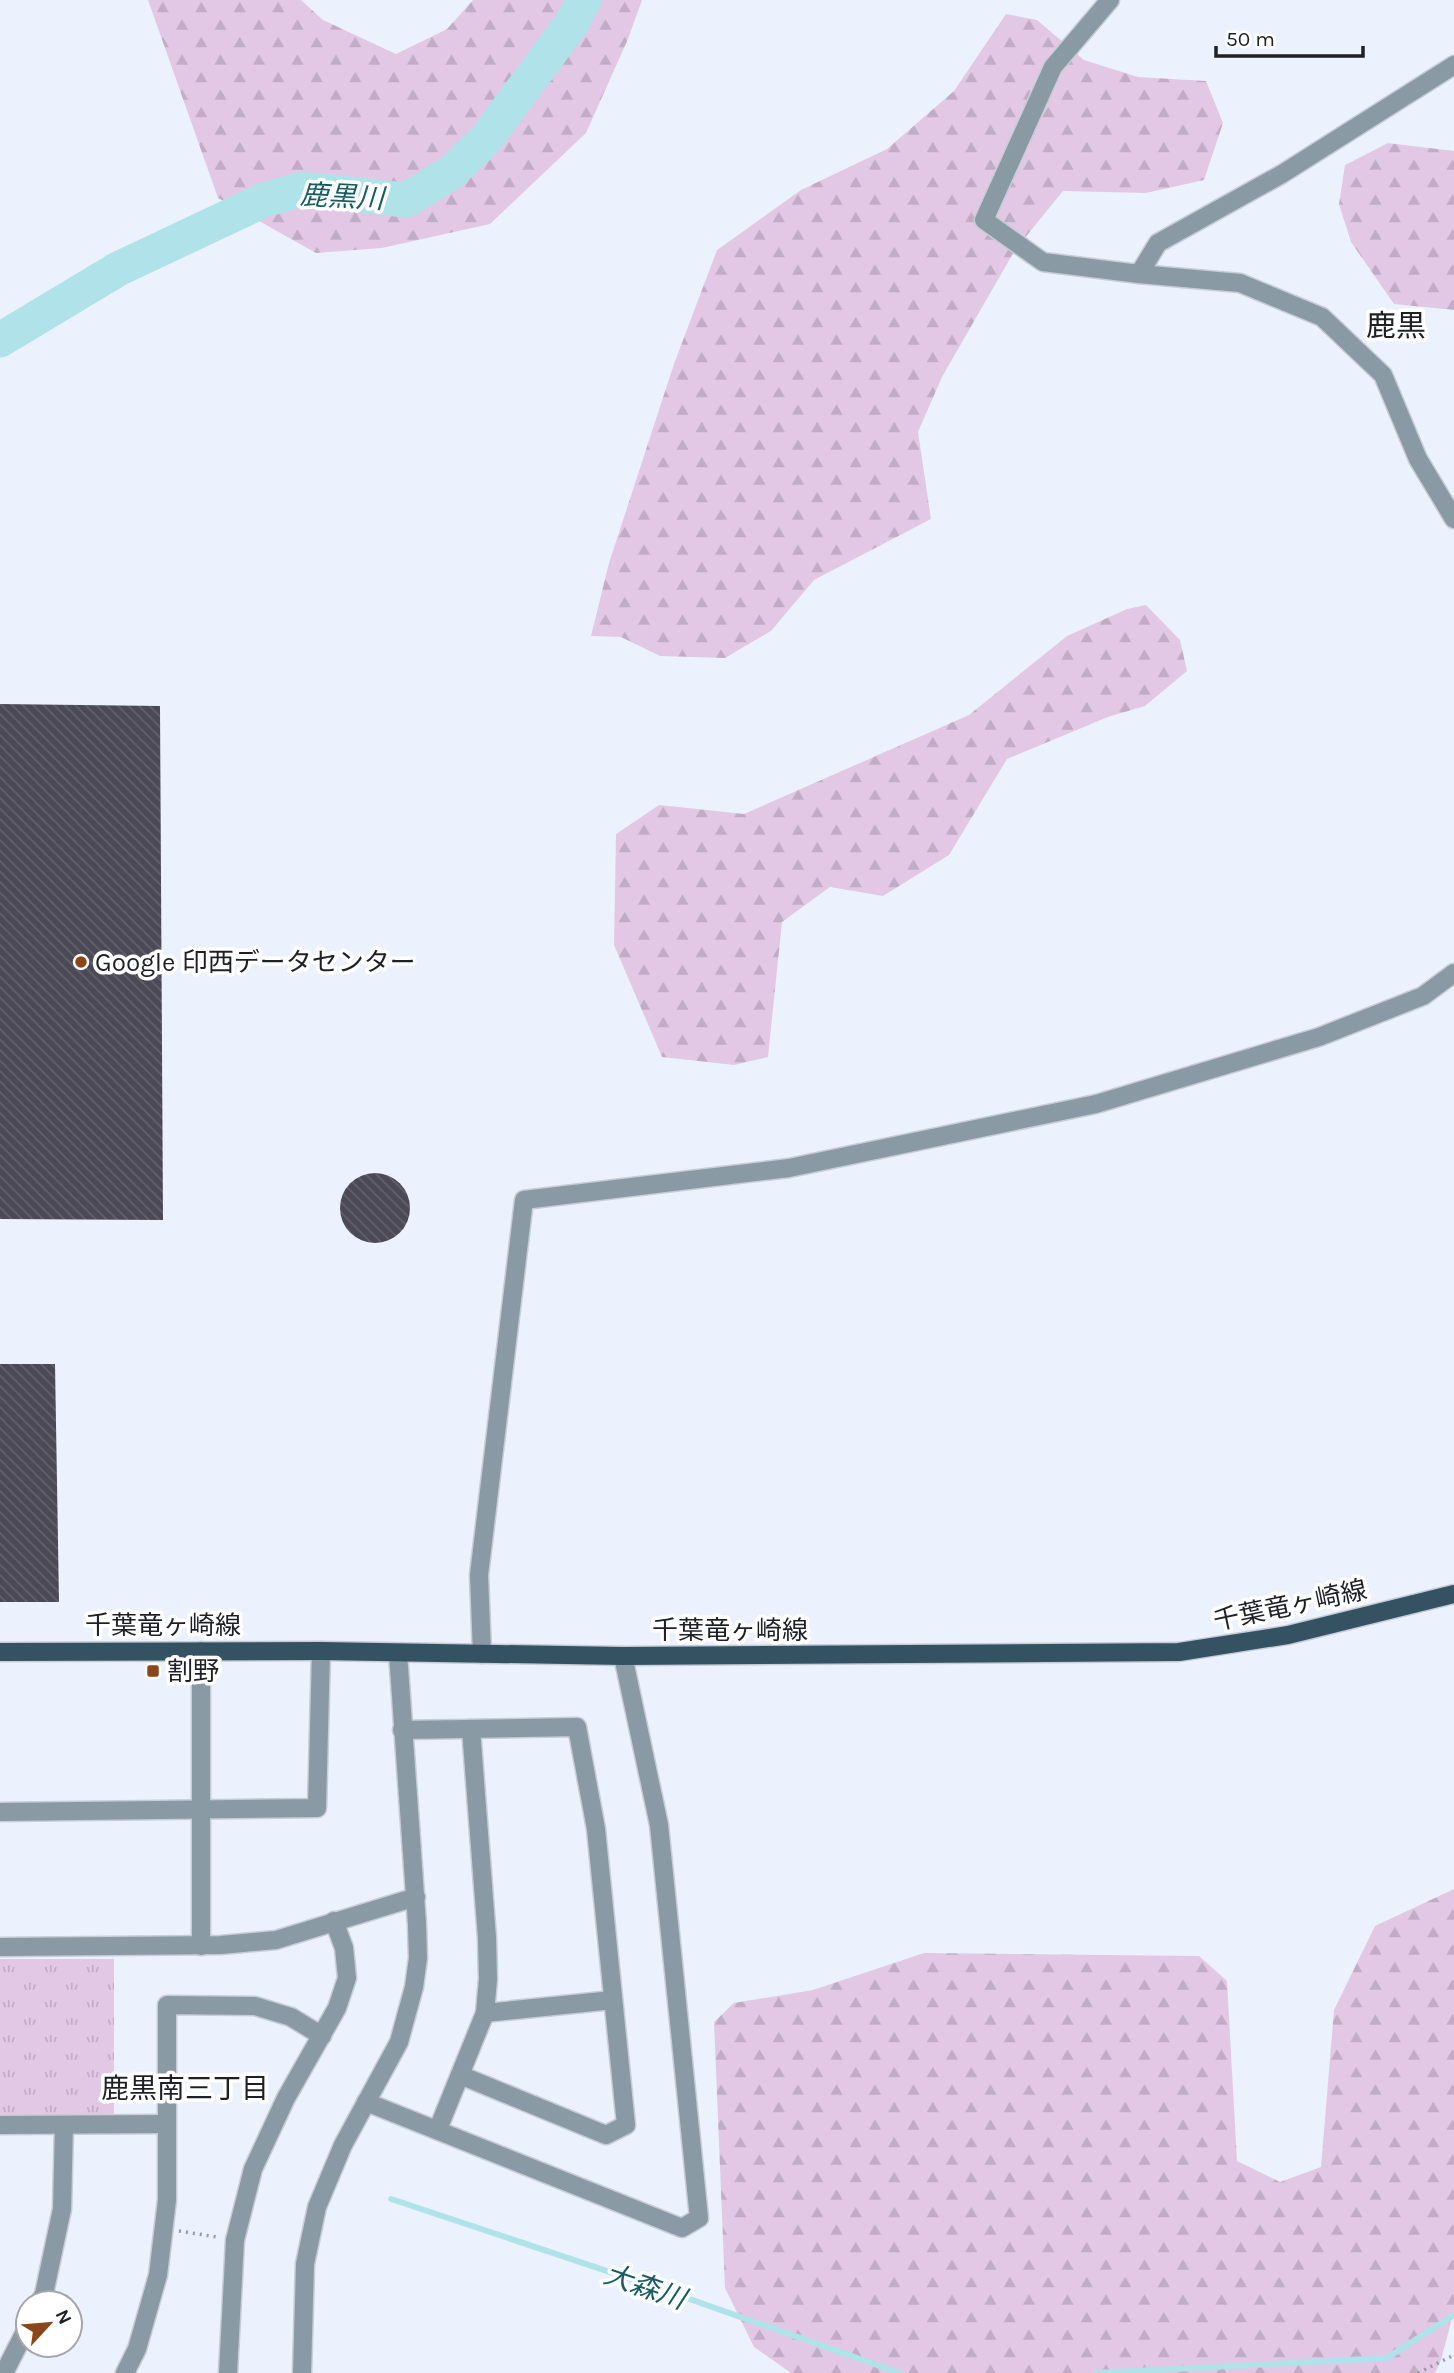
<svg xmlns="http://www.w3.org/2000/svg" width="1454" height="2373" font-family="Karla,'Noto Sans JP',sans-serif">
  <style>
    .forest { fill: url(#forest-firs) }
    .park { fill: url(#park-tufts) }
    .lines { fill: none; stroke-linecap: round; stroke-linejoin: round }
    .stream { stroke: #afe3e9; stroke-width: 6 }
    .river { stroke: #afe3e9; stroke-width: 35 }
    .building { fill: url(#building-back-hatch) }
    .minor-casing { stroke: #c7ccd6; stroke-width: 21 }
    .major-casing { stroke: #c7ccd6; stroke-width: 21 }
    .path { stroke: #9599a2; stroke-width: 3.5; stroke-dasharray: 2 5; stroke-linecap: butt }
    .minor { stroke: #899aa4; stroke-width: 18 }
    .major { stroke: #355263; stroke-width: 18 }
    .poi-dot { fill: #8a4719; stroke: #fff; stroke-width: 2.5 }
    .labels { text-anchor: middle; stroke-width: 7; stroke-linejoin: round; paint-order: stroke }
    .poi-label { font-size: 26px; fill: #1e2026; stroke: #fff; text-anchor: start }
    .street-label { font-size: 26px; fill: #1e2026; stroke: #fff }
    .water-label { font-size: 28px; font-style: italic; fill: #185d64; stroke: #fff }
    .neighbourhood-label { font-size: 28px; fill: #1e2026; stroke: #fff }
    .quarter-label { font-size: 30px; fill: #1e2026; stroke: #fff }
  </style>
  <defs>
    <pattern id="forest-firs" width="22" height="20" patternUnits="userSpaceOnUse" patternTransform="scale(1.75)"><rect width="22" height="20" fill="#e3c8e6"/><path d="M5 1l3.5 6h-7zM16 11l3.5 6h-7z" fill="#c2acc5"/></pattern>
    <pattern id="park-tufts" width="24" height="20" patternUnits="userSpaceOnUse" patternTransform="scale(1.75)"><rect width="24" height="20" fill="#e3c8e6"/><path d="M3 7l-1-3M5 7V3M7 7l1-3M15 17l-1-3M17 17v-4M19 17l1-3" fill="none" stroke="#c2acc5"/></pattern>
    <pattern id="building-back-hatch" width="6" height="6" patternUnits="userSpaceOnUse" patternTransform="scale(1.75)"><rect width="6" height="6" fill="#4b4956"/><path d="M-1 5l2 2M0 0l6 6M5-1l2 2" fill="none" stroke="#62606b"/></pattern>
  </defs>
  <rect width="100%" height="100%" fill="#ecf2fd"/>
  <g class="forest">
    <polygon points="148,0 301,0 323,20 396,54 447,29 473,0 642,0 628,39 586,133 490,224 382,248 316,253 218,198"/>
    <polygon points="1006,14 1037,20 1084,60 1138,77 1206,81 1223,123 1204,180 1146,193 1063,191 1015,250 942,377 918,432 931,519 814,580 771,631 725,658 660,656 621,637 591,636 609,563 674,364 717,250 801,190 887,149 954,91"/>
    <polygon points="1388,143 1454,151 1454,310 1394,304 1351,242 1339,204 1345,165"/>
    <polygon points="1146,605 1180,640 1187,671 1145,706 1108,717 1007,759 949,855 883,896 830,887 782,922 768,1057 734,1065 662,1057 614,945 616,834 659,805 744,814 969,715 1067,636 1127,609"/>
    <polygon points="1454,1889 1454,2311 1441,2360 1435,2373 791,2373 754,2347 725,2288 714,2022 734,2003 813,1990 924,1953 1199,1956 1227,1981 1237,2161 1280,2182 1321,2167 1334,2010 1375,1926"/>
  </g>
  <rect class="park" x="0" y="1959" width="114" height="156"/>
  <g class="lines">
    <g class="stream">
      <polyline points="391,2199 661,2289 900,2373"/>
      <polyline points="1096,2373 1387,2358 1454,2315"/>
    </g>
    <polyline class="river" points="0,340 118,269 264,200 302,189 406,200 452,172 486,139 572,23 584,0"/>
  </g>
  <g class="building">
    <polygon points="0,704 160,706 163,1220 0,1219"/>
    <circle cx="375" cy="1208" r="35"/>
    <polygon points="0,1364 55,1364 59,1602 0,1602"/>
  </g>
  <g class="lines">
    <defs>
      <g id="minor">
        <polyline points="1110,0 1053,67 984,220 1043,262 1139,274 1158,243 1282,174 1454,65"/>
        <polyline points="1139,274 1240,283 1322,317 1383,375 1418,459 1454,519"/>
        <polyline points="201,1651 201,1946"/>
        <polyline points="482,1654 479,1575 524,1200 789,1168 1096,1104 1319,1037 1423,996 1454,973"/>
        <polyline points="402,1730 577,1727 596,1829 626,2125 606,2135 460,2075"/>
        <polyline points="0,1812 317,1808 321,1651"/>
        <polyline points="0,1947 221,1945 276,1940 416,1897"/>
        <polyline points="485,2013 613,2000"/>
        <polyline points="366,2102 682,2228 699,2218 659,1825 623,1656"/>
        <polyline points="0,2125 166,2124"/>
        <polyline points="438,2129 485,2013 488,1979 487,1938 471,1729"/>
        <polyline points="39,2303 44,2294 62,2209 64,2125"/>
        <polyline points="4,2373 28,2326"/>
        <polyline points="125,2373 137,2349 158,2275 167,2200 167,2005 255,2006 291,2017 322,2036"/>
        <polyline points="228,2373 235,2240 253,2169 286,2098 337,2008 347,1978 344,1948 334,1921"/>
        <polyline points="302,2373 305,2264 317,2207 343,2145 399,2042 414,1987 418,1958 417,1924 398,1653"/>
      </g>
      <polyline id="major" points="0,1652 321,1651 623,1656 1179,1652 1288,1635 1454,1594"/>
    </defs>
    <use href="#minor" class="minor-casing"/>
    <use href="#major" class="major-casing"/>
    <g class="path">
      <polyline points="179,2231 217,2237"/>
      <polyline points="1418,2373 1454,2355"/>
    </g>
    <use href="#minor" class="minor"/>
    <use href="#major" class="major"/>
  </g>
  <g class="poi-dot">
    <circle cx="81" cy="962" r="7"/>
    <rect x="146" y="1664" width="14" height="14" rx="3.5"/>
  </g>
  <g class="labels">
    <g class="poi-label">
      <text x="95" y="971">Google 印西データセンター</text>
      <text x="167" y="1680">割野</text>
    </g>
    <g class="street-label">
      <text transform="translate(1290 1605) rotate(-12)" y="9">千葉竜ヶ崎線</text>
      <text x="163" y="1634">千葉竜ヶ崎線</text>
      <text x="730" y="1639">千葉竜ヶ崎線</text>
    </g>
    <g class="water-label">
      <text transform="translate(342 196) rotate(3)" y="10">鹿黒川</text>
      <text transform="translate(645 2286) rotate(19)" y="10">大森川</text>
    </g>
    <g class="neighbourhood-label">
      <text x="185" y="2098">鹿黒南三丁目</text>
    </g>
    <g class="quarter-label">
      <text x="1396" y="336">鹿黒</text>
    </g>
  </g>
  <g transform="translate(49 2324) rotate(64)"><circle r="33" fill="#ffffff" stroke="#a5a6a8" stroke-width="2"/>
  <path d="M0-5L12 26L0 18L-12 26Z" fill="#8a4719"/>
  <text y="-10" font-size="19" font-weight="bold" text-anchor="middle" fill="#1e2026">N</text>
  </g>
  <path d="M1216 46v10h147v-10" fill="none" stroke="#1e2026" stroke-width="3.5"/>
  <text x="1226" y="46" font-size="21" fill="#1e2026" stroke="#ffffff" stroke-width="5" paint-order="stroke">50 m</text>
</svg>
